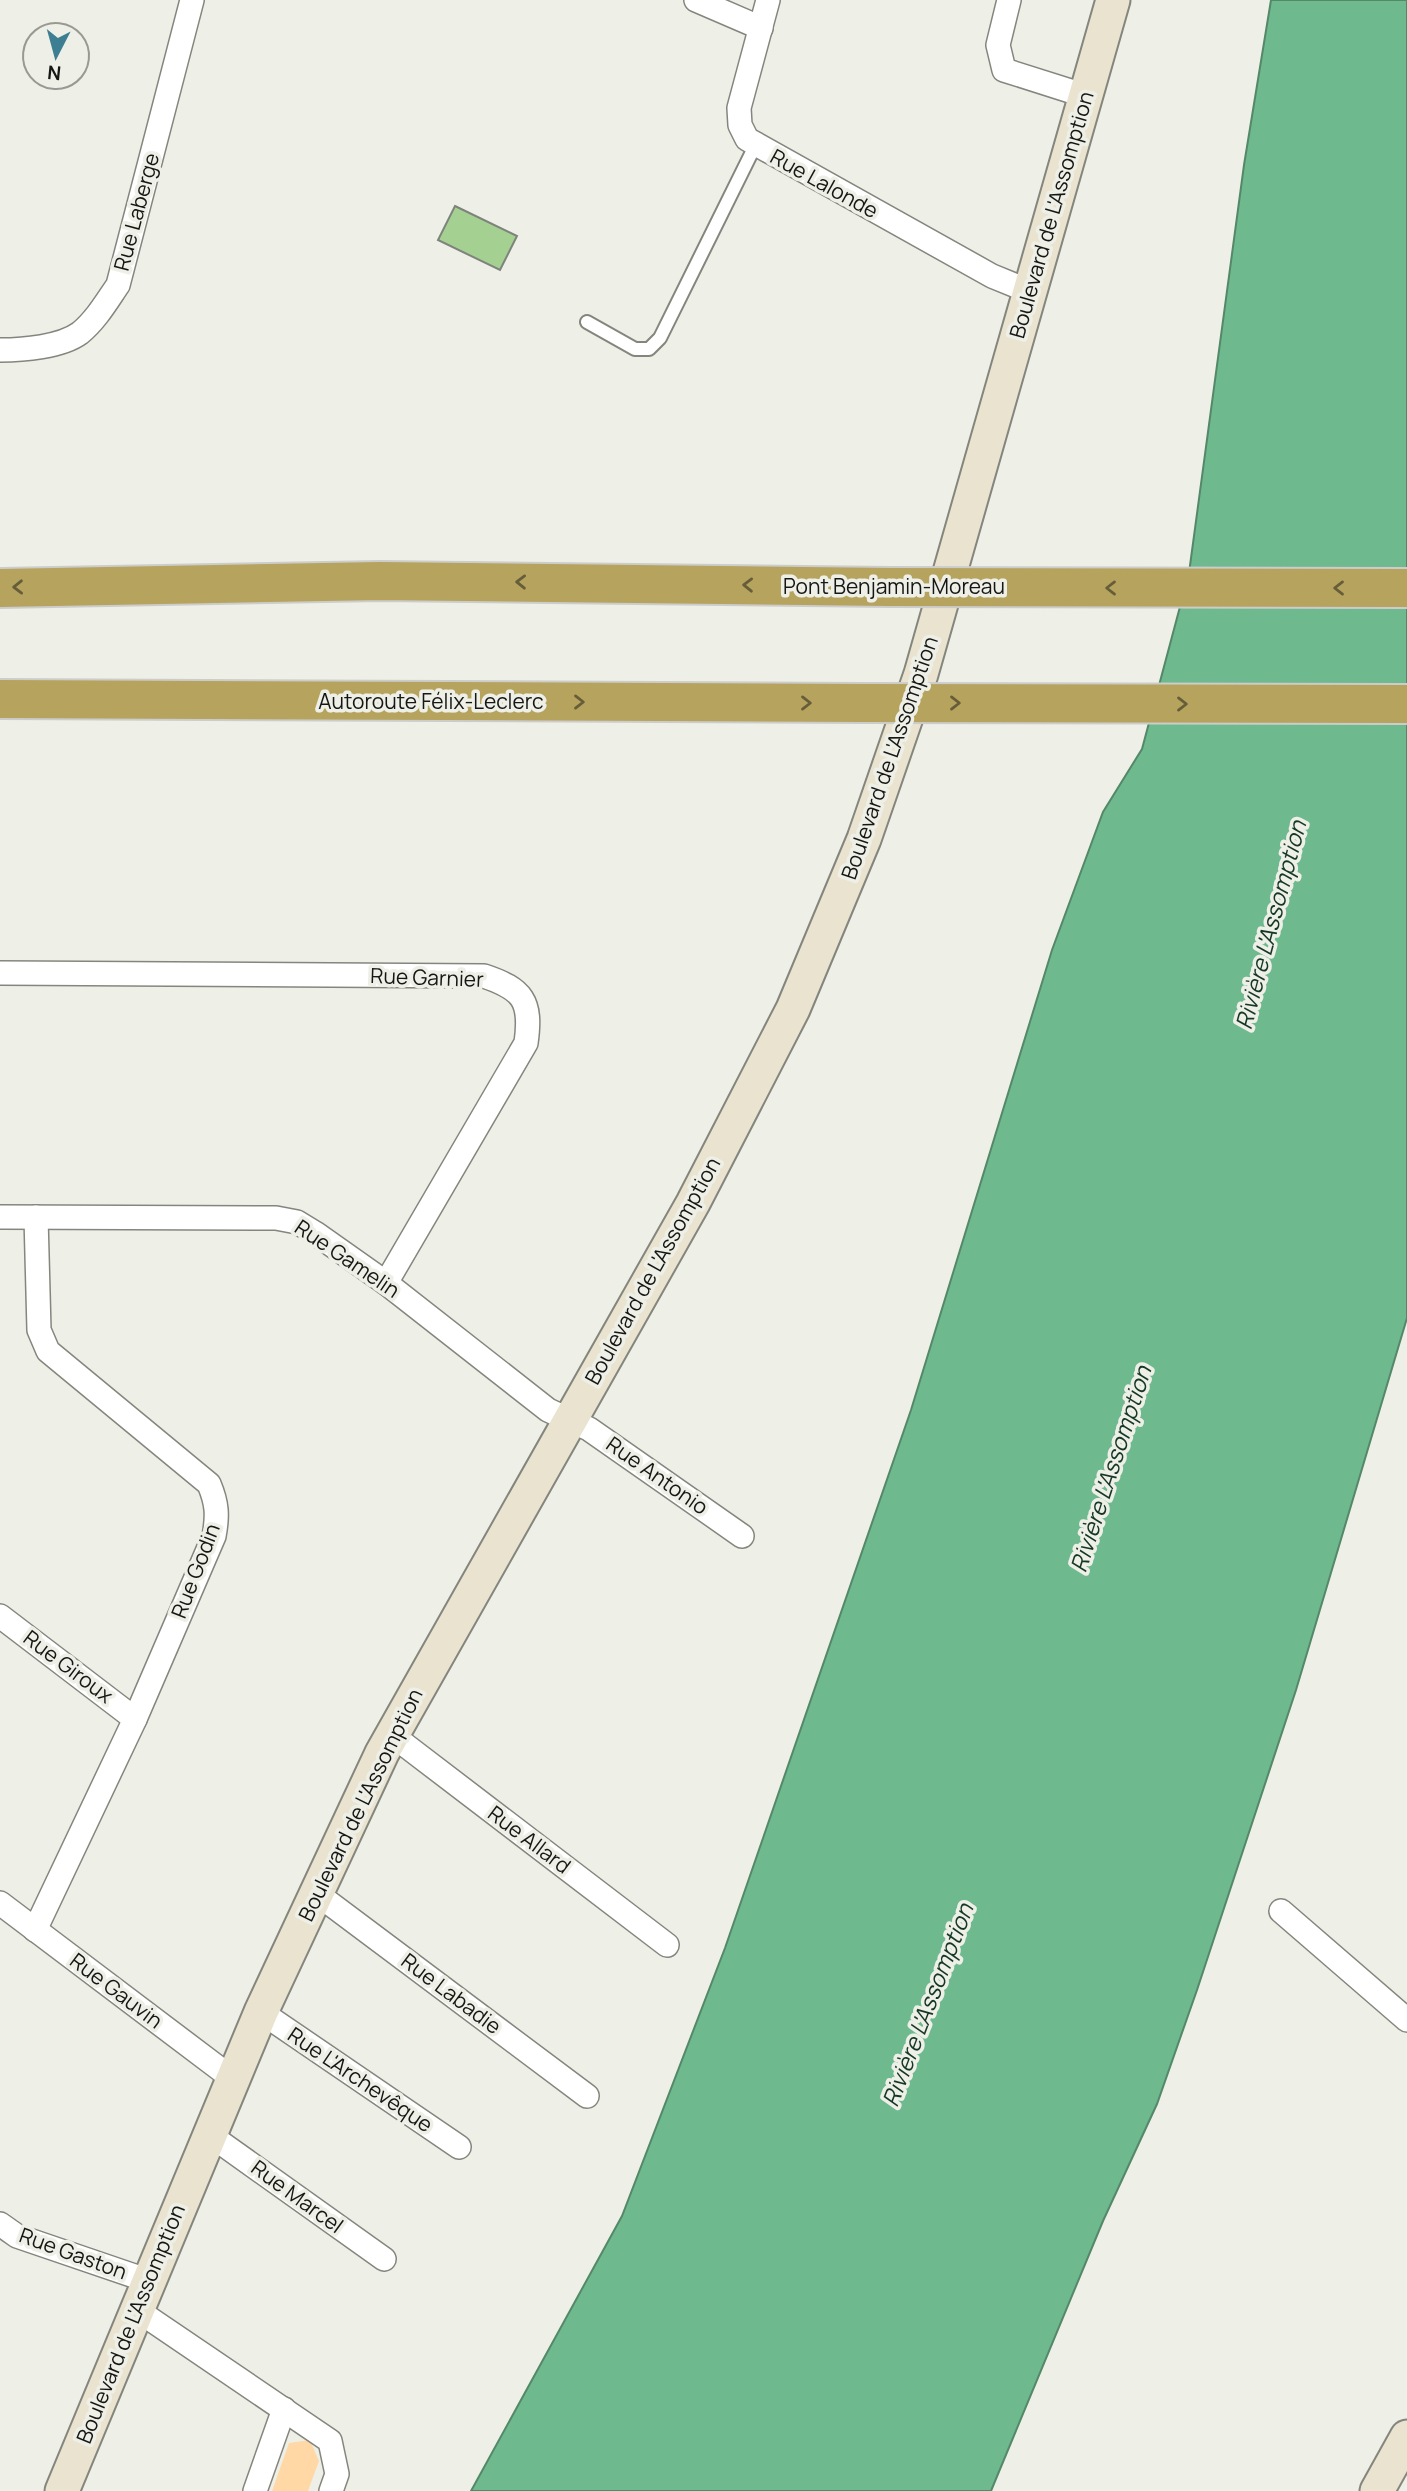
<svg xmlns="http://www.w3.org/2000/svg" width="1407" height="2491" font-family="Manrope,sans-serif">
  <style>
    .green { fill: #ffd8a6 }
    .water { fill: #6eb98e; stroke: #548869; stroke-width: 2 }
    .building { fill: #a4d191; stroke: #7e837c; stroke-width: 2 }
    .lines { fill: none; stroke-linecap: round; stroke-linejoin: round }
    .lane-casing { stroke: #84867e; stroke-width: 16 }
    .street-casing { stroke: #84867e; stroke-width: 26 }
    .secondary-casing { stroke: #84867e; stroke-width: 37 }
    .highway-casing { stroke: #cccccb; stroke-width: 42 }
    .lane { stroke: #fff; stroke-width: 12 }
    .street { stroke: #fff; stroke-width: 23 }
    .secondary { stroke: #e9e3cf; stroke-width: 33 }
    .highway { stroke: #b6a35e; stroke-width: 38 }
    .highway-bridge-casing { stroke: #cccccb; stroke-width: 42; stroke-linecap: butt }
    .highway-bridge { stroke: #b6a35e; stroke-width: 38 }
    .oneway { stroke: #665d39 }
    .labels { text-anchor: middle; stroke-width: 7; stroke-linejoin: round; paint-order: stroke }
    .street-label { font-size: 21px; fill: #161714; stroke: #eef0e7 }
    .water-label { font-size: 23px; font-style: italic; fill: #153725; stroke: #eef0e7 }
  </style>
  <rect width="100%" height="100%" fill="#eef0e7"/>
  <polygon class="green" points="310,2440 319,2461 308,2491 272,2491 289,2443"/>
  <polygon class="water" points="1271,0 1407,0 1407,1318 1296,1690 1197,1990 1157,2104 1103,2221 991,2491 471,2491 622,2216 725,1948 911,1410 1052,950 1103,812 1142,749 1189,573 1244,165"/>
  <polygon class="building" points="455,206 517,236 500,270 438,240"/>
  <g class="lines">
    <defs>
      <polyline id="lane" points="587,322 635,349 649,349 660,338 755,146"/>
      <g id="street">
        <polyline points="696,0 761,28"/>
        <polyline points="768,0 739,108 740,125 747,139 992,276 1031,292"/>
        <polyline points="1009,0 998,45 1004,70 1086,96"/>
        <path d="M 0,350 C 23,350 61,347 80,333 C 96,320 107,301 118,285 L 192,0"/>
        <path d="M 0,973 L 484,976 C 523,989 532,1001 526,1043 L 386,1283"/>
        <polyline points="0,1217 276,1218 297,1222 315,1233 386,1283 548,1410 589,1429 742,1536"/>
        <polyline points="0,1616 135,1719"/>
        <polyline points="392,1735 667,1945"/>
        <polyline points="316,1893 587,2096"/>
        <polyline points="0,1903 233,2079"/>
        <polyline points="1281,1911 1407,2020"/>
        <path d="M 35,1930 L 135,1719 L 214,1536 C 218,1515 217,1503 209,1484 L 48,1351 L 39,1330 L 36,1217"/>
        <polyline points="261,2012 459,2147"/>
        <polyline points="210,2135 384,2259"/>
        <polyline points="0,2224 17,2236 149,2281"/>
        <polyline points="137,2310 330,2441 337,2474 331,2491"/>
        <polyline points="255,2491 284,2409"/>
      </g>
      <g id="secondary">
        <polyline points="62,2491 261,2012 382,1753 693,1203 793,1009 864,839 921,674 1113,0"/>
        <polyline points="1377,2491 1407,2437"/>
      </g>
      <g id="highway">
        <polyline points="0,588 380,581 890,587"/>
        <polyline points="0,699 862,703"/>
      </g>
    </defs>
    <use href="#lane" class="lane-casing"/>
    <use href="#street" class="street-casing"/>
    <use href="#secondary" class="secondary-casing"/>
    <use href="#highway" class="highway-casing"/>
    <use href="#lane" class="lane"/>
    <use href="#street" class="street"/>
    <use href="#secondary" class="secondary"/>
    <use href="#highway" class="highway"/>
    <defs>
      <g id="highway-bridge">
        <polyline points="890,587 1407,588"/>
        <polyline points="862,703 1407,704"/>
      </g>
    </defs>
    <use href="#highway-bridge" class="highway-bridge-casing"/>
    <use href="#highway-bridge" class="highway-bridge"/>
  </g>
  <defs><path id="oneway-chevron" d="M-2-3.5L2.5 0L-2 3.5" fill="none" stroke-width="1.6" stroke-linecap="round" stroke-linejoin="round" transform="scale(1.75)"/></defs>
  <g class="oneway">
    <use href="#oneway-chevron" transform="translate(521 582) rotate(-179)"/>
    <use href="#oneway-chevron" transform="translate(748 585) rotate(-179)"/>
    <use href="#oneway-chevron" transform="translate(18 587) rotate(179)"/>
    <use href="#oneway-chevron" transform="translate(1111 588) rotate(-180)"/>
    <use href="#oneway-chevron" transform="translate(1339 588) rotate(-180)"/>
    <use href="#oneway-chevron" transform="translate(579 702)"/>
    <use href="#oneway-chevron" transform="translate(806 703)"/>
    <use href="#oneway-chevron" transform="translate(955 703)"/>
    <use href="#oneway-chevron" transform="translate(1182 704)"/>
  </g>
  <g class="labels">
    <g class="street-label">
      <text transform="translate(824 184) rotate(29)" y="7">Rue Lalonde</text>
      <text transform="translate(137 212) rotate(-75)" y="7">Rue Laberge</text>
      <text transform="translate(1052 215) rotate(-74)" y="7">Boulevard de L'Assomption</text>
      <text x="894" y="594">Pont Benjamin-Moreau</text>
      <text x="431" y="709">Autoroute Félix-Leclerc</text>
      <text transform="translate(890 758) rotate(-71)" y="7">Boulevard de L'Assomption</text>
      <text transform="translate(427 978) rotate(2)" y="7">Rue Garnier</text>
      <text transform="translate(347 1259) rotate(34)" y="7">Rue Gamelin</text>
      <text transform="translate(653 1271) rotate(-61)" y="7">Boulevard de L'Assomption</text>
      <text transform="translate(657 1476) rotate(35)" y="7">Rue Antonio</text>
      <text transform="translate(196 1571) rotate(-69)" y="7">Rue Godin</text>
      <text transform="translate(68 1667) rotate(37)" y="7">Rue Giroux</text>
      <text transform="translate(361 1805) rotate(-64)" y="7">Boulevard de L'Assomption</text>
      <text transform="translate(529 1840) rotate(37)" y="7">Rue Allard</text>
      <text transform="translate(116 1991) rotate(37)" y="7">Rue Gauvin</text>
      <text transform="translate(451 1994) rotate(37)" y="7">Rue Labadie</text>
      <text transform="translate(360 2080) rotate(34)" y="7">Rue L'Archevêque</text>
      <text transform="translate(297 2197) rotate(36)" y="7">Rue Marcel</text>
      <text transform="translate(73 2254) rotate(20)" y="7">Rue Gaston</text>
      <text transform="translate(131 2324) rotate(-68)" y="7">Boulevard de L'Assomption</text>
    </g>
    <g class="water-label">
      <text transform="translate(1271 925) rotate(-75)" y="8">Rivière L'Assomption</text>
      <text transform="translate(1111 1469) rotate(-72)" y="8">Rivière L'Assomption</text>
      <text transform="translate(928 2005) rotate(-69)" y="8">Rivière L'Assomption</text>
    </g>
  </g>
  <g transform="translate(56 56) rotate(186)"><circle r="33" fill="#eef0e7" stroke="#989993" stroke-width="2"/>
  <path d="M0-5L12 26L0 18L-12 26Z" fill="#3e7e92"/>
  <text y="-10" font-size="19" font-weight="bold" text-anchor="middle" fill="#161714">N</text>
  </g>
</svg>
